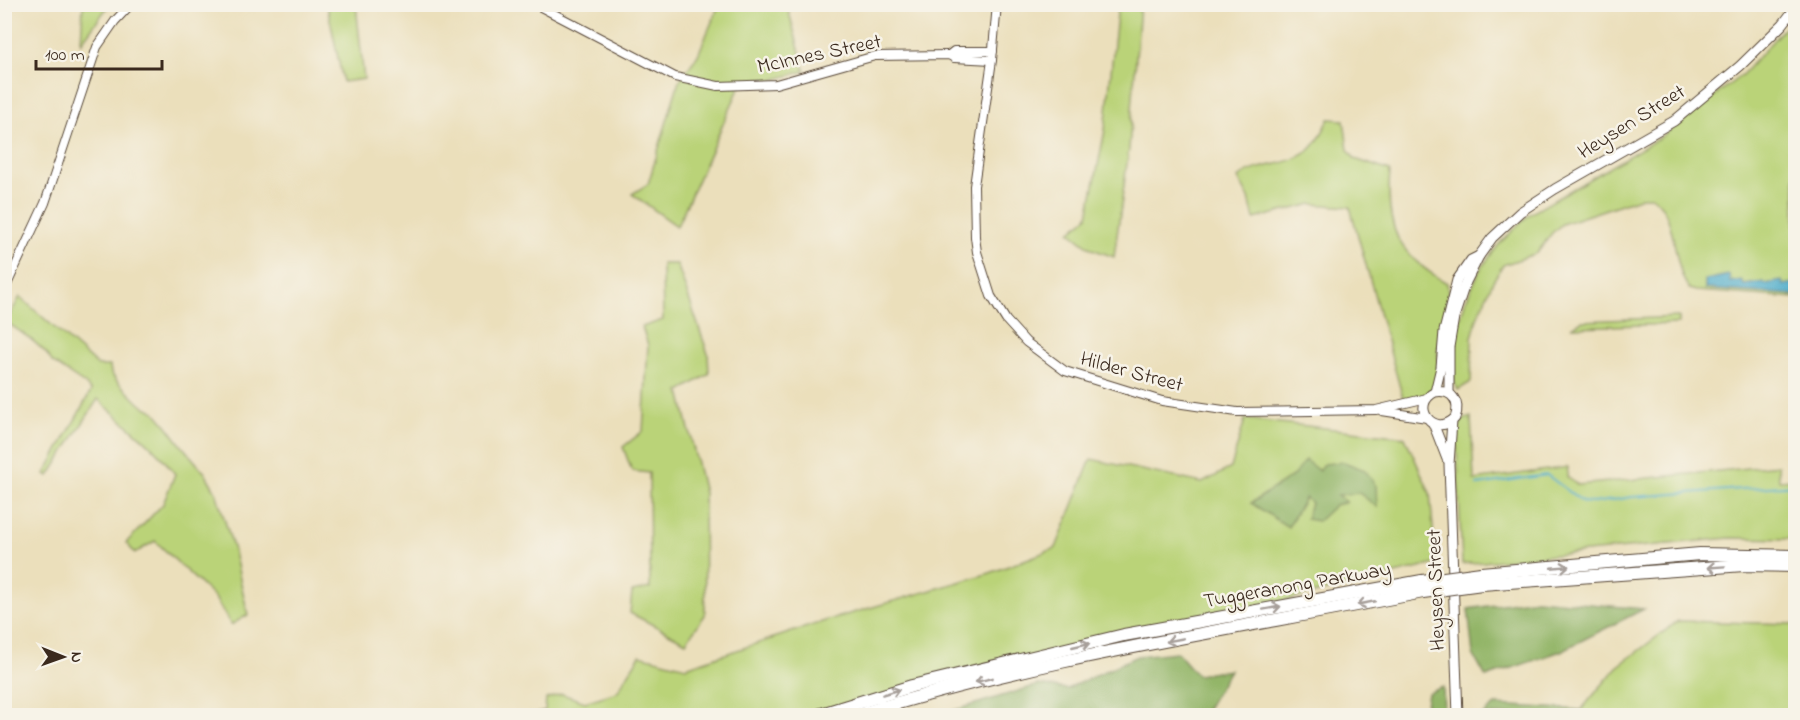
<svg xmlns="http://www.w3.org/2000/svg" width="1800" height="720" font-family="'Indie Flower',sans-serif">
  <style>
    .green { fill: #bad378; stroke: #7a7e4b; stroke-width: 1.5 }
    .forest { fill: #93b568; stroke: #677043; stroke-width: 1.5 }
    .water { fill: #4babca; stroke: #436a74; stroke-width: 1.5 }
    .lines { fill: none; stroke-linecap: round; stroke-linejoin: round }
    .stream { stroke: #4babca; stroke-width: 2 }
    .tertiary-casing { stroke: #554536; stroke-width: 10 }
    .secondary-casing { stroke: #554536; stroke-width: 11 }
    .motorway-casing { stroke: #554536; stroke-width: 14 }
    .tertiary { stroke: #fff; stroke-width: 8 }
    .secondary { stroke: #fff; stroke-width: 9 }
    .motorway { stroke: #fff; stroke-width: 12 }
    .motorway-bridge-casing { stroke: #554536; stroke-width: 14; stroke-linecap: butt }
    .motorway-bridge { stroke: #fff; stroke-width: 12 }
    .oneway { stroke: #a79f9a }
    .labels { text-anchor: middle; stroke-width: 5; stroke-linejoin: round; paint-order: stroke }
    .street-label { font-size: 21px; fill: #3b2a1e; stroke: #f7f3e8 }
  </style>
  <rect width="100%" height="100%" fill="#f7f3e8"/>
  <filter id="ink" filterUnits="userSpaceOnUse"><feTurbulence type="fractalNoise" baseFrequency=".0167" numOctaves="2"/><feDisplacementMap in="SourceGraphic" scale="12" xChannelSelector="R" yChannelSelector="G"/><feConvolveMatrix kernelMatrix="1 2 1 2 8 2 1 2 1" color-interpolation-filters="sRGB"/></filter>
  <filter id="wash" filterUnits="userSpaceOnUse"><feTurbulence type="fractalNoise" baseFrequency=".008" numOctaves="4" result="noise"/><feDisplacementMap in="SourceGraphic" scale="24" xChannelSelector="R" yChannelSelector="G"/><feGaussianBlur stdDeviation="1.35" result="paint"/><feColorMatrix in="noise" values="0 0 0 0 0 0 0 0 0 0 0 0 0 0 0 0 0 1.4 0 .05"/><feComposite in="paint" operator="in"/></filter>
  <g filter="url(#wash)">
    <rect width="100%" height="100%" fill="#ebdfbb"/>
    <g class="green">
      <polygon points="83,5 109,5 81,43"/>
      <polygon points="327,5 356,5 364,79 343,82"/>
      <polygon points="719,5 787,5 805,71 773,80 742,82 677,226 632,194 648,184 679,81 698,55"/>
      <polygon points="1118,5 1140,5 1129,149 1114,257 1092,249 1070,232 1088,216 1105,130"/>
      <path d="M 1795,16 L 1795,298 L 1696,291 L 1689,289 C 1671,263 1678,216 1653,197 L 1642,197 L 1562,224 L 1552,233 L 1537,253 L 1503,265 L 1493,281 L 1477,318 L 1472,338 L 1471,382 L 1458,390 L 1454,382 L 1454,360 L 1456,334 L 1465,302 L 1481,268 L 1500,243 L 1530,214 L 1661,137 L 1743,74 Z"/>
      <path d="M 1329,119 L 1344,120 L 1348,150 L 1355,159 L 1390,171 C 1385,228 1397,255 1447,283 C 1451,295 1440,332 1438,349 C 1437,360 1439,371 1439,383 L 1423,399 L 1404,402 L 1350,207 L 1312,204 L 1254,219 L 1249,198 L 1238,178 C 1262,160 1296,169 1315,144 C 1321,137 1325,127 1329,119 Z"/>
      <polygon points="662,264 677,264 708,354 709,374 680,391 704,493 705,615 686,642 630,613 632,592 650,588 649,473 632,471 623,447 643,431 648,345 642,327 663,320"/>
      <path d="M 20,297 L 98,366 L 110,366 L 111,373 L 116,380 L 140,404 L 155,412 L 167,426 L 182,446 L 205,473 L 216,492 L 233,547 L 248,615 L 231,625 L 215,598 L 155,541 L 135,553 L 126,543 L 163,504 L 175,474 C 154,444 124,424 98,399 L 49,476 L 45,474 L 91,391 L 86,385 L 52,362 C 46,348 19,331 6,322 Z"/>
      <polygon points="1679,317 1679,324 1571,327 1582,321"/>
      <polygon points="1471,417 1474,480 1568,467 1567,477 1578,485 1778,465 1779,480 1795,479 1795,539 1730,538 1462,564 1456,433 1462,420"/>
      <polygon points="1245,419 1405,437 1430,493 1436,564 817,715 529,716 545,711 546,699 562,694 585,702 617,692 640,655 686,667 825,621 990,573 1056,548 1091,459 1202,483 1231,468"/>
      <polygon points="1678,621 1795,624 1795,715 1576,716 1617,667"/>
    </g>
    <g class="forest">
      <polygon points="1305,460 1319,471 1324,464 1344,462 1365,470 1376,486 1377,507 1359,493 1338,495 1346,502 1335,505 1318,521 1306,519 1311,503 1305,498 1288,527 1251,503 1294,475"/>
      <polygon points="1536,599 1644,609 1561,651 1486,677 1473,654 1468,609"/>
      <polygon points="1177,652 1197,675 1230,670 1206,710 1211,715 939,715 1038,685 1067,689 1137,656"/>
      <polygon points="1443,687 1444,715 1424,715 1428,693"/>
      <polygon points="1495,705 1581,710 1576,715 1483,715"/>
    </g>
    <polygon class="water" points="1729,275 1730,282 1742,280 1744,285 1764,282 1765,284 1782,281 1783,285 1795,283 1795,295 1705,289 1705,280"/>
    <g class="lines">
      <polyline class="stream" points="1477,485 1547,475 1583,502 1594,503 1632,497 1796,485"/>
    </g>
  </g>
  <g filter="url(#ink)">
    <g class="lines">
      <defs>
        <g id="tertiary">
          <polyline points="535,4 675,77 718,86 776,84 875,56 949,55 954,58 992,60"/>
          <polyline points="997,4 992,60 974,186 975,237 977,252 991,296 1006,320 1026,342 1065,371 1162,401 1237,412 1376,410 1427,398"/>
          <polyline points="949,55 954,51 993,51"/>
          <polyline points="4,291 45,203 97,47 115,21 131,4"/>
          <polyline points="1382,411 1427,418"/>
        </g>
        <g id="secondary">
          <path d="M 1435,392 C 1452,389 1461,402 1455,418 C 1434,439 1409,405 1435,392 L 1441,367 L 1444,331 L 1457,280 L 1471,260 L 1479,256"/>
          <polyline points="1449,393 1449,347 1454,317 1465,284 1479,256 1492,238 1520,212 1555,189 1674,121 1740,66 1783,24 1796,7"/>
          <polyline points="1452,421 1449,464 1458,716"/>
          <polyline points="1433,423 1447,459"/>
        </g>
        <g id="motorway">
          <polyline points="1481,573 1700,554 1796,556"/>
          <polyline points="1482,584 1744,565 1796,566"/>
          <polyline points="815,716 912,686 1124,635 1422,581"/>
          <path d="M 855,716 C 1040,657 1233,630 1423,592"/>
        </g>
      </defs>
      <use href="#tertiary" class="tertiary-casing"/>
      <use href="#secondary" class="secondary-casing"/>
      <use href="#motorway" class="motorway-casing"/>
      <use href="#tertiary" class="tertiary"/>
      <use href="#secondary" class="secondary"/>
      <use href="#motorway" class="motorway"/>
      <defs>
        <g id="motorway-bridge">
          <polyline points="1422,581 1481,573"/>
          <polyline points="1423,592 1482,584"/>
        </g>
      </defs>
      <use href="#motorway-bridge" class="motorway-bridge-casing"/>
      <use href="#motorway-bridge" class="motorway-bridge"/>
    </g>
    <defs><path id="oneway-shaft" d="M-6 0H5M1.5-3L5.5 0L1.5 3" fill="none" stroke-width="1.6" stroke-linecap="round" stroke-linejoin="round" transform="scale(1.5)"/></defs>
    <g class="oneway">
      <use href="#oneway-shaft" transform="translate(1560 567) rotate(-5)"/>
      <use href="#oneway-shaft" transform="translate(1716 567) rotate(176)"/>
      <use href="#oneway-shaft" transform="translate(1366 603) rotate(169)"/>
      <use href="#oneway-shaft" transform="translate(1272 608) rotate(-10)"/>
      <use href="#oneway-shaft" transform="translate(1175 640) rotate(169)"/>
      <use href="#oneway-shaft" transform="translate(1081 645) rotate(-13)"/>
      <use href="#oneway-shaft" transform="translate(984 680) rotate(166)"/>
      <use href="#oneway-shaft" transform="translate(891 692) rotate(-17)"/>
    </g>
  </g>
  <g class="labels">
    <g class="street-label">
      <text transform="translate(819 53) rotate(-12)" y="7">McInnes Street</text>
      <text transform="translate(1631 121) rotate(-32)" y="7">Heysen Street</text>
      <text transform="translate(1132 371) rotate(15)" y="7">Hilder Street</text>
      <text transform="translate(1297 584) rotate(-10)" y="7">Tuggeranong Parkway</text>
      <text transform="translate(1435 590) rotate(-92)" y="7">Heysen Street</text>
    </g>
  </g>
  <rect width="1800" height="720" fill="none" stroke="#f7f3e8" stroke-width="24"/>
  <g transform="translate(63 657) rotate(91)" stroke="#f7f3e8" stroke-width="4.5" paint-order="stroke">
  <path d="M0-4.5L10 22L0 15L-10 22Z" fill="#3b2a1e"/>
  <text y="-9" font-size="16" font-weight="bold" text-anchor="middle" fill="#3b2a1e">N</text>
  </g>
  <path d="M36 60v9h126v-9" fill="none" stroke="#3b2a1e" stroke-width="3"/>
  <text x="45" y="60" font-size="18" fill="#3b2a1e" stroke="#f7f3e8" stroke-width="4.5" paint-order="stroke">100 m</text>
</svg>
